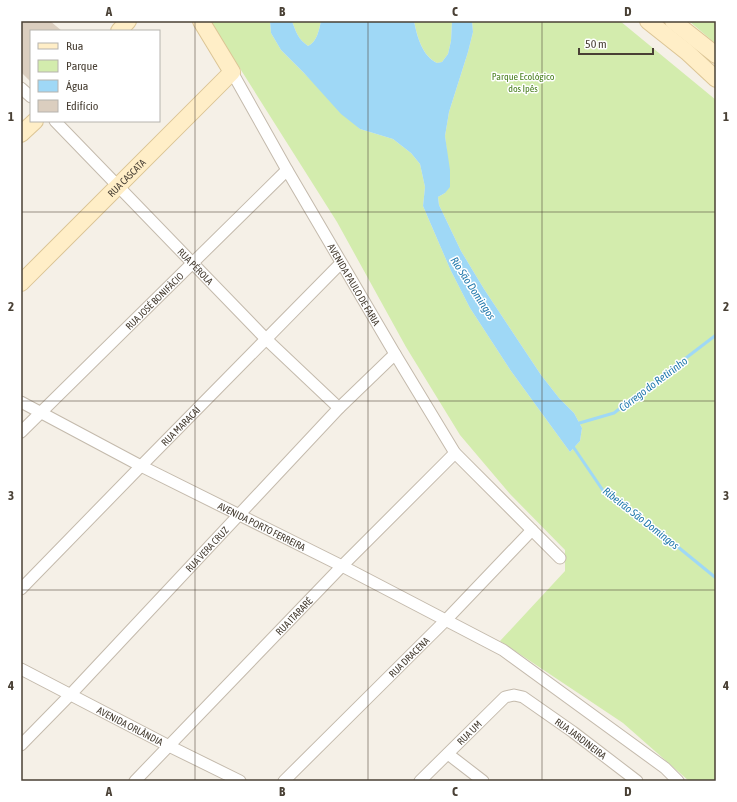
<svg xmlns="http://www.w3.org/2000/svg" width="737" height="802" font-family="'Asap Condensed',sans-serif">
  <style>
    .green { fill: #d3ecad }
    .water { fill: #9fd8f6 }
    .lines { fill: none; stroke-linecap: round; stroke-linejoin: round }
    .stream { stroke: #9fd8f6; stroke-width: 3 }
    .building { fill: #dbcebf }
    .street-casing { stroke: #c4baac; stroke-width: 13 }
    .secondary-casing { stroke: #dcc595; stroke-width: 18 }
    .street { stroke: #fff; stroke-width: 11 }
    .secondary { stroke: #ffeec7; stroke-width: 16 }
    .grid { fill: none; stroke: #494035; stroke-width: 1; stroke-opacity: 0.55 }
    .labels { text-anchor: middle; stroke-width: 3; stroke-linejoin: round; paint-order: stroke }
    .park-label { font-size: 10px; fill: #4c8023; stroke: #fff }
    .street-label { font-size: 10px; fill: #494035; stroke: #fff }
    .water-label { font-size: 11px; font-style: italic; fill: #237aad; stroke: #fff }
    .neatline { fill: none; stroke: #494035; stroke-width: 1.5 }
    .grid-label { font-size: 13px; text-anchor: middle; font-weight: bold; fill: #494035 }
  </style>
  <rect width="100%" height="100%" fill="#f5f0e7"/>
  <g class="green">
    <polygon points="210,21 270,21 271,33 281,50 360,129 393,139 411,153 420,164 425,187 423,206 451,271 470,308 511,371 570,452 580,441 582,428 574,413 559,398 541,375 484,289 461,251 439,205 438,197 445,193 447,153 445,136 449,112 468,52 473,32 472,21 620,21 716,100 716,781 689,781 623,723 500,641 565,571 565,550 510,494 460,435 406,347 337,222"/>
    <path d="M 292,21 L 321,21 C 319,30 317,42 308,46 C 298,39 296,32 292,21 Z"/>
    <path d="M 414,21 L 452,21 L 451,41 L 448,54 L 442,62 L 437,63 C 422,56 417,36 414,21 Z"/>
    <polygon points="689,21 716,21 716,44"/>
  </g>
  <path class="water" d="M 270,21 L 292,21 C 296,32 298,39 308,46 C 317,42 319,30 321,21 L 414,21 C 417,36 422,56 437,63 L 442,62 L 448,54 L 451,41 L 452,21 L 472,21 L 473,32 L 468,52 L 449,112 L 445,136 L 450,170 L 450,187 L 445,193 L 438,197 L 439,205 L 461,251 L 484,289 L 541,375 L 559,398 L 574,413 L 582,428 L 580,441 L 570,452 L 511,371 L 470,308 L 451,271 L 423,206 L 425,187 L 420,164 L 411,153 L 393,139 L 360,129 L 341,114 L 304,73 L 281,50 L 271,33 Z"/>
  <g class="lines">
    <g class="stream">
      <polyline points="576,424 614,413 716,335"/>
      <polyline points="572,445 604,492 667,538 716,578"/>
    </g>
  </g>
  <polygon class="building" points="21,21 50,21 62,31 31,31 31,82 21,72"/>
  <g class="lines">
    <defs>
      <g id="street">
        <path id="s1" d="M 232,72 L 287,170 L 395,354 L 455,453 L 560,558"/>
        <polyline points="21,88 31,97"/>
        <path id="s2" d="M 55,121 L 266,339 L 339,408"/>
        <path id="s3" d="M 21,402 L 141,466 L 342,566 L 503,650 L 665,768 L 678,781"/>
        <path id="s4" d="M 21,432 L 287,170"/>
        <path id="s5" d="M 21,589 L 141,466 L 341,263"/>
        <path id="s6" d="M 21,669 L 169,746 L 240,781"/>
        <path id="s7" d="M 21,745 L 71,694 L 339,408 L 395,354"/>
        <polyline points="448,754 483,781"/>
        <path id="s8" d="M 135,781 L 342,566 L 455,453"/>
        <path id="s9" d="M 284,781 L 446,620 L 532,530"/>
        <path id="s10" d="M 420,781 L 505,697 L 514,695 L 523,697 L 573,732 L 637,781"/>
      </g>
      <g id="secondary">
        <polyline points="648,21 687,52 716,79"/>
        <polyline points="673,21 716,55"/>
        <polyline points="119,31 128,21"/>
        <polyline points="21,134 35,121"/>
        <path id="s11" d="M 21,283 L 232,72 L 201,21"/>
      </g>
    </defs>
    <use href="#street" class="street-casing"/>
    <use href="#secondary" class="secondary-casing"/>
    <use href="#street" class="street"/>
    <use href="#secondary" class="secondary"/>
  </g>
  <path class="grid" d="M 195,21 L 195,781M 368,21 L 368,781M 542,21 L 542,781M 21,212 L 716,212M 21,401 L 716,401M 21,590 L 716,590"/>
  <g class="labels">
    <g class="park-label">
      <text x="523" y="80">Parque Ecológico<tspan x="523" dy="12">dos Ipês</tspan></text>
    </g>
    <g class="street-label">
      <text dy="4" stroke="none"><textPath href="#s11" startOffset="149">RUA CASCATA</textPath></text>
      <text dy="4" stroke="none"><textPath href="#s2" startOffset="202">RUA PÉROLA</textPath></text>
      <text dy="4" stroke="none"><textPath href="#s1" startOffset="245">AVENIDA PAULO DE FARIA</textPath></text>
      <text dy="4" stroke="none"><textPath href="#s4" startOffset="187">RUA JOSÉ BONIFÁCIO</textPath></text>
      <text dy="4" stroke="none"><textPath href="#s5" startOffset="228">RUA MARACAÍ</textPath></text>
      <text dy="4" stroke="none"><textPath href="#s3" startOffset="271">AVENIDA PORTO FERREIRA</textPath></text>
      <text dy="4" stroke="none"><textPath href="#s7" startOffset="270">RUA VERA CRUZ</textPath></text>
      <text dy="4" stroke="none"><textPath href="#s8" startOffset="229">RUA ITARARÉ</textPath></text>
      <text dy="4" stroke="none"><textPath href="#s9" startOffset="176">RUA DRACENA</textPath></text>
      <text dy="4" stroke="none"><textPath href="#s6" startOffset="123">AVENIDA ORLÂNDIA</textPath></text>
      <text dy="4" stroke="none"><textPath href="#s10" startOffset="69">RUA UM</textPath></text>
      <text dy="4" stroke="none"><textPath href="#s10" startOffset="209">RUA JARDINEIRA</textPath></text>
    </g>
    <g class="water-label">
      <text transform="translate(473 288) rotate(57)" y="4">Rio São Domingos</text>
      <text transform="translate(653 384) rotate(-37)" y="4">Córrego do Retirinho</text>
      <text transform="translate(641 518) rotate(38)" y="4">Ribeirão São Domingos</text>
    </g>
  </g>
  <rect width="737" height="802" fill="none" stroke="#ffffff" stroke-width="44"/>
  <rect x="30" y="30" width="130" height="92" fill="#ffffff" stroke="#b6b3ae"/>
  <rect x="38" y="43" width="20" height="6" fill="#ffeec7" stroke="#b6b3ae"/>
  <text x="66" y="50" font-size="12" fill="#494035">Rua</text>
  <rect x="38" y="60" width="20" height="12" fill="#d3ecad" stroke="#b6b3ae"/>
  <text x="66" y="70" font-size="12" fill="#494035">Parque</text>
  <rect x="38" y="80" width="20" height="12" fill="#9fd8f6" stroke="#b6b3ae"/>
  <text x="66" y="90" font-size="12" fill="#494035">Água</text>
  <rect x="38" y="100" width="20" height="12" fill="#dbcebf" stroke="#b6b3ae"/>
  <text x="66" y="110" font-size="12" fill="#494035">Edifício</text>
  <path d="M579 48v6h74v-6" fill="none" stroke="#494035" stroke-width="2"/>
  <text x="585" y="48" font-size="12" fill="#494035" stroke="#ffffff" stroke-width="3" paint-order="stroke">50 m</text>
  <rect x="22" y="22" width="693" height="758" class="neatline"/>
  <g class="grid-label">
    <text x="109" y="16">A</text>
    <text x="282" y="16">B</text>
    <text x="455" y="16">C</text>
    <text x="628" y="16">D</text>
    <text x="11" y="121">1</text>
    <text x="726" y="121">1</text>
    <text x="11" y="311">2</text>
    <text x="726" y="311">2</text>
    <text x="11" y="500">3</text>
    <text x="726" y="500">3</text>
    <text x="11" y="690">4</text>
    <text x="726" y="690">4</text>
    <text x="109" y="796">A</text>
    <text x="282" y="796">B</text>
    <text x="455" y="796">C</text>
    <text x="628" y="796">D</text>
  </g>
</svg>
